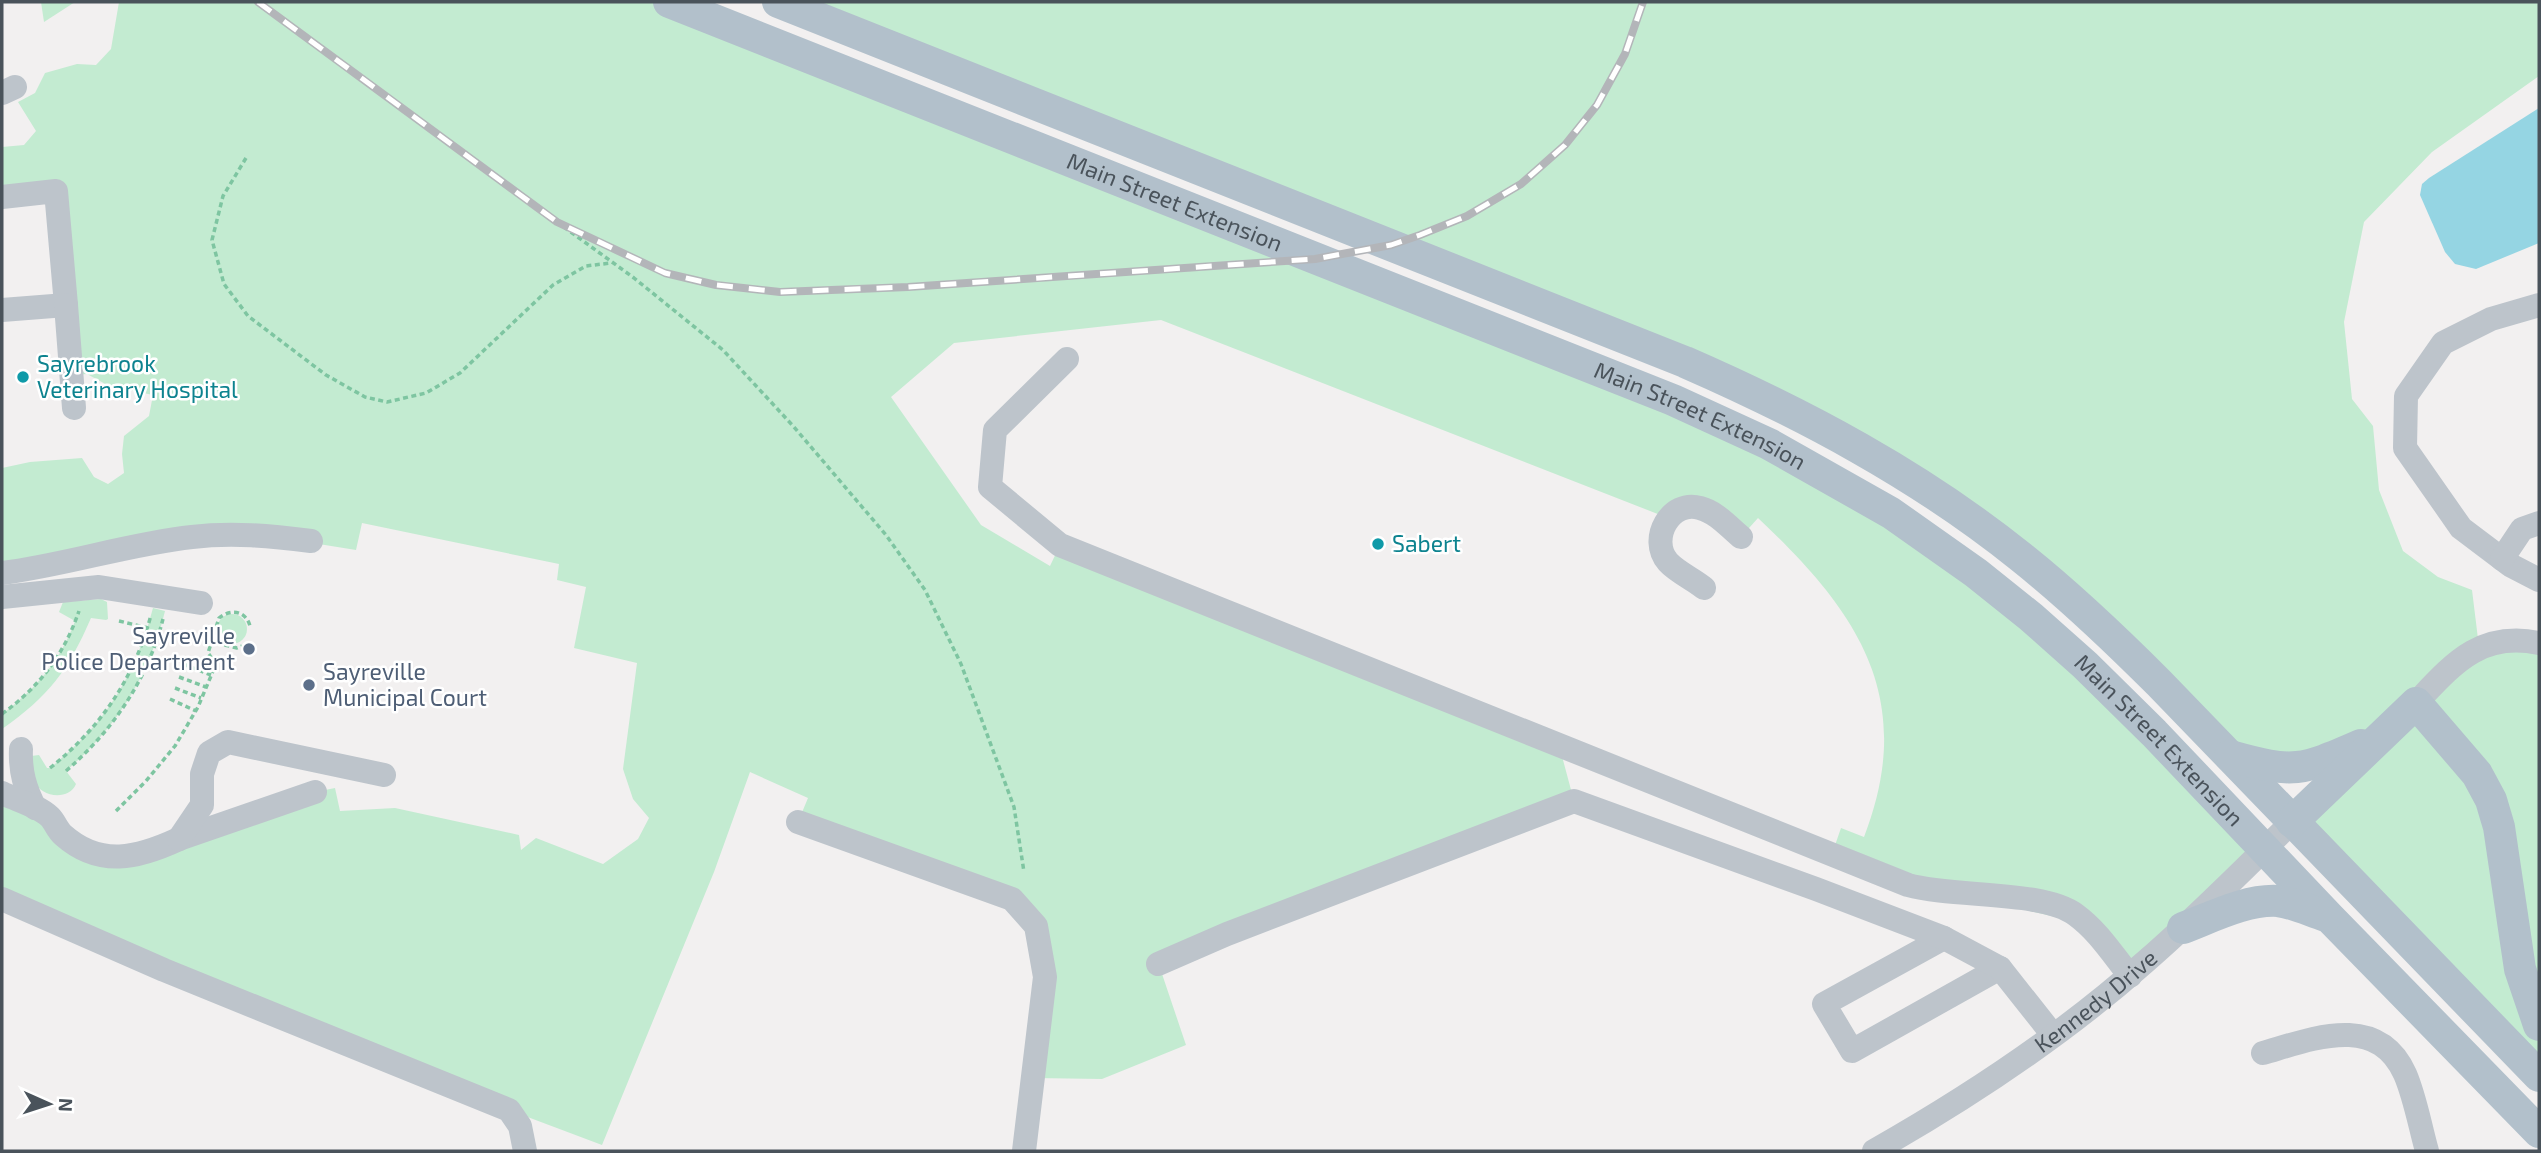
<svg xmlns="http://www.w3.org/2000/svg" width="2541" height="1153" font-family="'Exo 2',sans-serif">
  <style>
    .green { fill: #c3ebd1 }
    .water { fill: #95d5e3 }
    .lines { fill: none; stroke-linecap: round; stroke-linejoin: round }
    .path { stroke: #7ec5a1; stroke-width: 3.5; stroke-dasharray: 5 3.5; stroke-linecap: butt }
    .minor { stroke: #bdc4cb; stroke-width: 24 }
    .major { stroke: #b2c0cb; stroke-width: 32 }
    .rail-casing { stroke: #b3b5b9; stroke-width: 8 }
    .rail { stroke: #fff; stroke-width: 5; stroke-dasharray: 16; stroke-linecap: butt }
    .culture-dot { fill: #0f9aa8; stroke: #fff; stroke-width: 2.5 }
    .service-dot { fill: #5c6f8a; stroke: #fff; stroke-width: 2.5 }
    .labels { text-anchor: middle; stroke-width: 5; stroke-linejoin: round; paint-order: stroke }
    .street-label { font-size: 23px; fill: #4a535b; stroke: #fff }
    .culture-label { font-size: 23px; fill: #0d838f; stroke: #fff; text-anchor: start }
    .service-label { font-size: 23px; fill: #4e5e75; stroke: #fff; text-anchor: end }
  </style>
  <rect width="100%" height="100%" fill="#f2f0f0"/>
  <g class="green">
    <polygon points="41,2 75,2 44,22"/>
    <path d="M 119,2 L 669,2 L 1673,400 L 1920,533 L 2265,849 L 2130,976 L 2086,924 L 1957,894 L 1832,854 L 1841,828 L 1864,837 C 1918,697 1857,611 1758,518 L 1741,537 L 1718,517 L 1668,518 L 1161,320 L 954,343 L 891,397 L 981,525 L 1050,566 L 1060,545 L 1559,745 L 1574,801 L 1159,965 L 1186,1045 L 1102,1079 L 1034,1078 L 1045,977 L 1012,900 L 798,822 L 808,798 L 750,772 L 714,872 L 602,1145 L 509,1110 L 2,899 L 2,793 L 110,858 L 315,792 L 335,788 L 340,811 L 395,808 L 519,835 L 521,850 L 536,838 L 603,864 L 638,839 L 649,818 L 633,799 L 623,769 L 637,663 L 574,648 L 586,587 L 557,580 L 559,564 L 362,523 L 356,550 L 269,536 L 2,573 L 2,468 L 30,462 L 82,458 L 94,477 L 108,484 L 124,473 L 122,454 L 124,436 L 149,416 L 153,395 L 109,386 L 87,374 L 72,375 L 56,192 L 2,197 L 2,147 L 24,145 L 36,131 L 18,102 L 35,93 L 45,73 L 77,64 L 96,65 L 111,49 Z"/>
    <polygon points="778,2 2539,2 2539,76 2432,152 2364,222 2344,322 2352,399 2373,426 2379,490 2403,551 2438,577 2472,590 2479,647 2539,643 2539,1076 2292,822 2377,740 2264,765 1877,458"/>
    <path d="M 101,599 L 107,602 L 108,619 L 106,620 L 91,618 C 68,671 49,696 2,729 L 2,714 C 35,690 61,660 75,621 L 59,612 L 63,602 Z"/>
    <path d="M 153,608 L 165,611 C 149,676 117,727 66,771 L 76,784 C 69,801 40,798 34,780 C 31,774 32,763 31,756 L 39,755 L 47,768 L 50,768 C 106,723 134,678 153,608 Z"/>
    <circle cx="232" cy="629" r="15"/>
  </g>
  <polygon class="water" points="2539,108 2539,243 2476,269 2455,264 2445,252 2420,195 2422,184 2429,178"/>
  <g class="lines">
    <g class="path">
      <polyline points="246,158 223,196 212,240 224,284 248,316 326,375 365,397 387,402 426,393 460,373 553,285 586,266 611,263"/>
      <polyline points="557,222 634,278 723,350 794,427 886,535 925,590 961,664 1014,807 1024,872"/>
      <polyline points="119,621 148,628"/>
      <polyline points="208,641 237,648 242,646"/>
      <polyline points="183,664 211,675"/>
      <polyline points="179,677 206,687"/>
      <polyline points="175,688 201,698"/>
      <polyline points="170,699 196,711"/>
      <path d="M 2,714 C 39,687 64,655 79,611"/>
      <path d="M 50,768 C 101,727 134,679 151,615"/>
      <path d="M 66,771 C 113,730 147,681 163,619"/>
      <path d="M 116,811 L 146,781 L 175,746 L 198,707 L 216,664 L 208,653 L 219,618 C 231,608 246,611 250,626"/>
    </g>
    <g class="minor">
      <polyline points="2,93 15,87"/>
      <polyline points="2,197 56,191 66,305 2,310"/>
      <polyline points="66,305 74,408"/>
      <polyline points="2539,305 2491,319 2443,343 2406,396 2405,448 2461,528 2510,565 2539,580"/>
      <path d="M 1067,359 L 995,430 L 990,487 L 1060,545 L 1908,885 C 1954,898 2043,890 2076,915 C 2098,931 2113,955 2130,976"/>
      <polyline points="2502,559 2522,529 2539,523"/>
      <path d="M 2,573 C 66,565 128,544 192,537 C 232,532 271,536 311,541"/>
      <path d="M 1704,588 C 1693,579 1677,572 1668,562 C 1648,539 1671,499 1700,508 C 1716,512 1728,526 1741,537"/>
      <polyline points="2,597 99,587 201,603"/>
      <path d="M 2416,703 C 2453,664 2480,631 2539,643"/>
      <path d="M 21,749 C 20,772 25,788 35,808"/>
      <path d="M 2,793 C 16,800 39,806 50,817 C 55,822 57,830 63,835 C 100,868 138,858 179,839 L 315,792"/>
      <polyline points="798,822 1012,899 1036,926 1045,977 1024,1151"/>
      <polyline points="179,839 202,805 202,774 209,753 228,742 384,775"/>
      <polyline points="2,899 164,970 509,1110 520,1126 525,1151"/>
      <polyline points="1944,938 1824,1004 1852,1051 2000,968"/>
      <polyline points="1158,964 1227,934 1574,801 1816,889 1944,938 2000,968 2053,1035"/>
      <path d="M 2263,1053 C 2312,1039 2377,1012 2405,1074 C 2415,1097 2420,1126 2427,1151"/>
      <path id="s1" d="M 1874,1151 C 1969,1097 2063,1035 2145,962 C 2196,918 2244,869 2292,822"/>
    </g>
    <g class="major">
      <path id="s2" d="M 669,2 L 1673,400 L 1769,444 L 1891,513 L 1976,573 L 2031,617 L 2085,665 L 2154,733 L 2330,918 L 2539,1132"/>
      <path d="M 778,2 L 1685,362 C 1804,414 1919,475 2021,557 C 2070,596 2115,639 2159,683 L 2539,1076"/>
      <path d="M 2230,756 C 2294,774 2301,771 2361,745"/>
      <polyline points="2292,822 2416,703 2477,774 2491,800 2499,827 2520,969 2539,1025"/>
      <path d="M 2183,928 C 2212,917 2247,899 2278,901 C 2294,903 2310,911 2326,916"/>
    </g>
    <defs>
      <polyline id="rail" points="258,2 557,222 665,273 716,285 780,292 908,287 1315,259 1391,245 1420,235 1467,216 1521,184 1565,145 1597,105 1625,54 1643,2"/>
    </defs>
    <use href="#rail" class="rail-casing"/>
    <use href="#rail" class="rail"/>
  </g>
  <g class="culture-dot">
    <circle cx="23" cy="377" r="7"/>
    <circle cx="1378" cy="544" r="7"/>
  </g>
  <g class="service-dot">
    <circle cx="249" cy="649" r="7"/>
    <circle cx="309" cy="685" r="7"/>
  </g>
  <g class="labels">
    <g class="street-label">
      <text dy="8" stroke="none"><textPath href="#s2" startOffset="544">Main Street Extension</textPath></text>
      <text dy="8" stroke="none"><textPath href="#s2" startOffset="1111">Main Street Extension</textPath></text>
      <text dy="8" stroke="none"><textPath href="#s2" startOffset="1678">Main Street Extension</textPath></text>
      <text dy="8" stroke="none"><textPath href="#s1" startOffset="268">Kennedy Drive</textPath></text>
    </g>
    <g class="culture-label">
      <text x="37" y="372">Sayrebrook<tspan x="37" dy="26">Veterinary Hospital</tspan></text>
      <text x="1392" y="552">Sabert</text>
    </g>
    <g class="service-label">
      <text x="235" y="644">Sayreville<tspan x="235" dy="26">Police Department</tspan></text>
      <text x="323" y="680" text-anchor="start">Sayreville<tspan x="323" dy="26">Municipal Court</tspan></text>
    </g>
  </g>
  <rect width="2541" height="1153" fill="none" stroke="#4a535b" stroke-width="7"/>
  <g transform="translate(49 1104) rotate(93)" stroke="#ffffff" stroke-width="5" paint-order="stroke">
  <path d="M0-5L12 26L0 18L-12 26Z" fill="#4a535b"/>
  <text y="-10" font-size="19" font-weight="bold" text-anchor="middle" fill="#4a535b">N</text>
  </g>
</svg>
